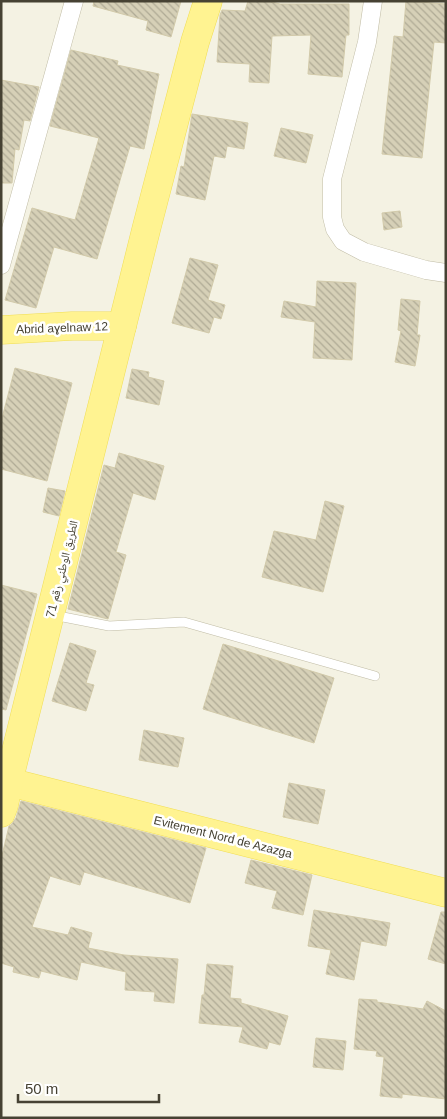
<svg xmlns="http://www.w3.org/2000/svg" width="447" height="1119" font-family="Arial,'Noto Naskh Arabic',sans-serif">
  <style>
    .building { fill: url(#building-back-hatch); stroke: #d2caaa }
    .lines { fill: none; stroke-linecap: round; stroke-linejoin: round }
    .lane-casing { stroke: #c0bca5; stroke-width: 10 }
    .street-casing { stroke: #c0bca5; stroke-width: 19 }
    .primary-casing { stroke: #f1de54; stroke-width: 29 }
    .lane { stroke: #fff; stroke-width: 9 }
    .street { stroke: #fff; stroke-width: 18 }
    .primary { stroke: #fff391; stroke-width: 28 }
    .labels { text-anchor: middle; stroke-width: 5; stroke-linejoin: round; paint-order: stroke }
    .street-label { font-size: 12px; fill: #464233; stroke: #fff }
  </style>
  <defs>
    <pattern id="building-back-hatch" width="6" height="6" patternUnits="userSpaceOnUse" patternTransform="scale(1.25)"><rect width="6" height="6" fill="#d6d0b7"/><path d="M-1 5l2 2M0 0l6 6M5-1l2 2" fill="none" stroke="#afaa95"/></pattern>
  </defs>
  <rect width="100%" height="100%" fill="#f4f2e3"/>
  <g class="building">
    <polygon points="94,1 181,1 171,37 146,30 148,21 93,6"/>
    <polygon points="248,1 268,1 280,4 349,4 349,35 346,35 342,77 308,74 311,35 272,36 269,83 249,82 250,64 217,62 220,15 222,10 245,11"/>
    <polygon points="406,1 446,4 446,43 434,42 422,158 382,154 394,36 403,37"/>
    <polygon points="71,50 118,61 117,65 159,74 144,149 130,146 97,259 54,247 36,308 5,300 32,208 75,220 99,138 50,126"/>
    <polygon points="1,80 39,87 30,121 24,120 19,150 15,149 12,183 1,183"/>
    <polygon points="192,114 248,123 244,149 227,146 225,158 214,156 205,200 176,194 181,166 184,167"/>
    <polygon points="281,128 313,135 306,163 274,156"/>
    <polygon points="400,211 402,227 384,230 382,213"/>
    <polygon points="190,258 218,265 208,300 225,305 221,319 214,317 209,333 172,323"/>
    <polygon points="317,281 356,283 352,360 313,358 315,322 281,317 284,301 316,307"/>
    <polygon points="401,299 420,301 417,335 420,335 415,366 395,362 401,331 398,330"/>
    <polygon points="15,368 72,383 47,481 1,469 1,422"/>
    <polygon points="132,369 149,372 148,377 164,381 159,405 126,398"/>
    <polygon points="119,453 164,466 155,500 133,493 116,552 126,555 108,619 68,609 104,465 115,468"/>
    <polygon points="48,488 65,491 59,516 43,512"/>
    <polygon points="325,501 344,506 323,592 262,577 274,531 316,540"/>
    <polygon points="1,585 37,594 6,710 1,709"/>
    <polygon points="70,643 96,651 86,683 94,685 86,711 52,701"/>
    <polygon points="223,644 334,678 314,743 203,709"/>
    <polygon points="144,730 184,738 178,767 139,760"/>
    <polygon points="289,783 325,790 318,824 283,817"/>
    <polygon points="21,801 206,848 190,903 84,872 80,885 50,876 32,927 68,935 71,927 92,933 88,948 124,955 178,959 174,1003 154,1001 155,992 125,990 126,972 81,962 77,980 41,971 39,978 13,972 14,967 1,963 1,860 9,826 11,825 16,818"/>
    <polygon points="251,860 312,875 303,915 272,908 277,891 245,883"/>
    <polygon points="314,910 390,923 386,946 361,941 354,980 326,974 331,950 308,946"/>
    <polygon points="441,912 446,912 446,964 428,959"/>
    <polygon points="207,964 233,966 230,998 241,999 241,1003 288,1016 280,1045 269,1042 267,1049 239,1042 243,1027 199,1023 202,995 204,995"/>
    <polygon points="359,999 377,1000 377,1002 423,1009 427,1001 446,1011 446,1099 402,1094 402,1098 380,1096 384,1057 376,1056 377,1051 354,1049"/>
    <polygon points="316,1038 346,1041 343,1070 313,1067"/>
  </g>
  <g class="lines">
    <defs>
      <polyline id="lane" points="53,615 109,626 184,622 375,676"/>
      <g id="street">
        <polyline points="373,1 367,42 332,179 332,217 335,229 343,241 364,252 426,270 446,273"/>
        <polyline points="1,265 74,1"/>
      </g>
      <g id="primary">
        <polyline points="1,330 72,326 122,326"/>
        <polyline points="1,780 446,893"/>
        <polyline points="1,813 4,805 12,767 147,226 195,42 208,1"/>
      </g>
    </defs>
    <use href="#lane" class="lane-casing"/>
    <use href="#street" class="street-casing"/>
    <use href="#primary" class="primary-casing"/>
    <use href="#lane" class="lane"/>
    <use href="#street" class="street"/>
    <use href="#primary" class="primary"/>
  </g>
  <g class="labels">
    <g class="street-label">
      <text transform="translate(62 328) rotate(-2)" y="4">Abrid aɣelnaw 12</text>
      <text transform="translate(62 569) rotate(-76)" y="4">الطريق الوطني رقم 71</text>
      <text transform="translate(223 837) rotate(14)" y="4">Evitement Nord de Azazga</text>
    </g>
  </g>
  <rect width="447" height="1119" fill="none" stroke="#464233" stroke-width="5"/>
  <path d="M18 1094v8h141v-8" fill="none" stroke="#464233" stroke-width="2.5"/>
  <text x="25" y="1094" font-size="15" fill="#464233" stroke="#ffffff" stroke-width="4" paint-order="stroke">50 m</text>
</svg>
